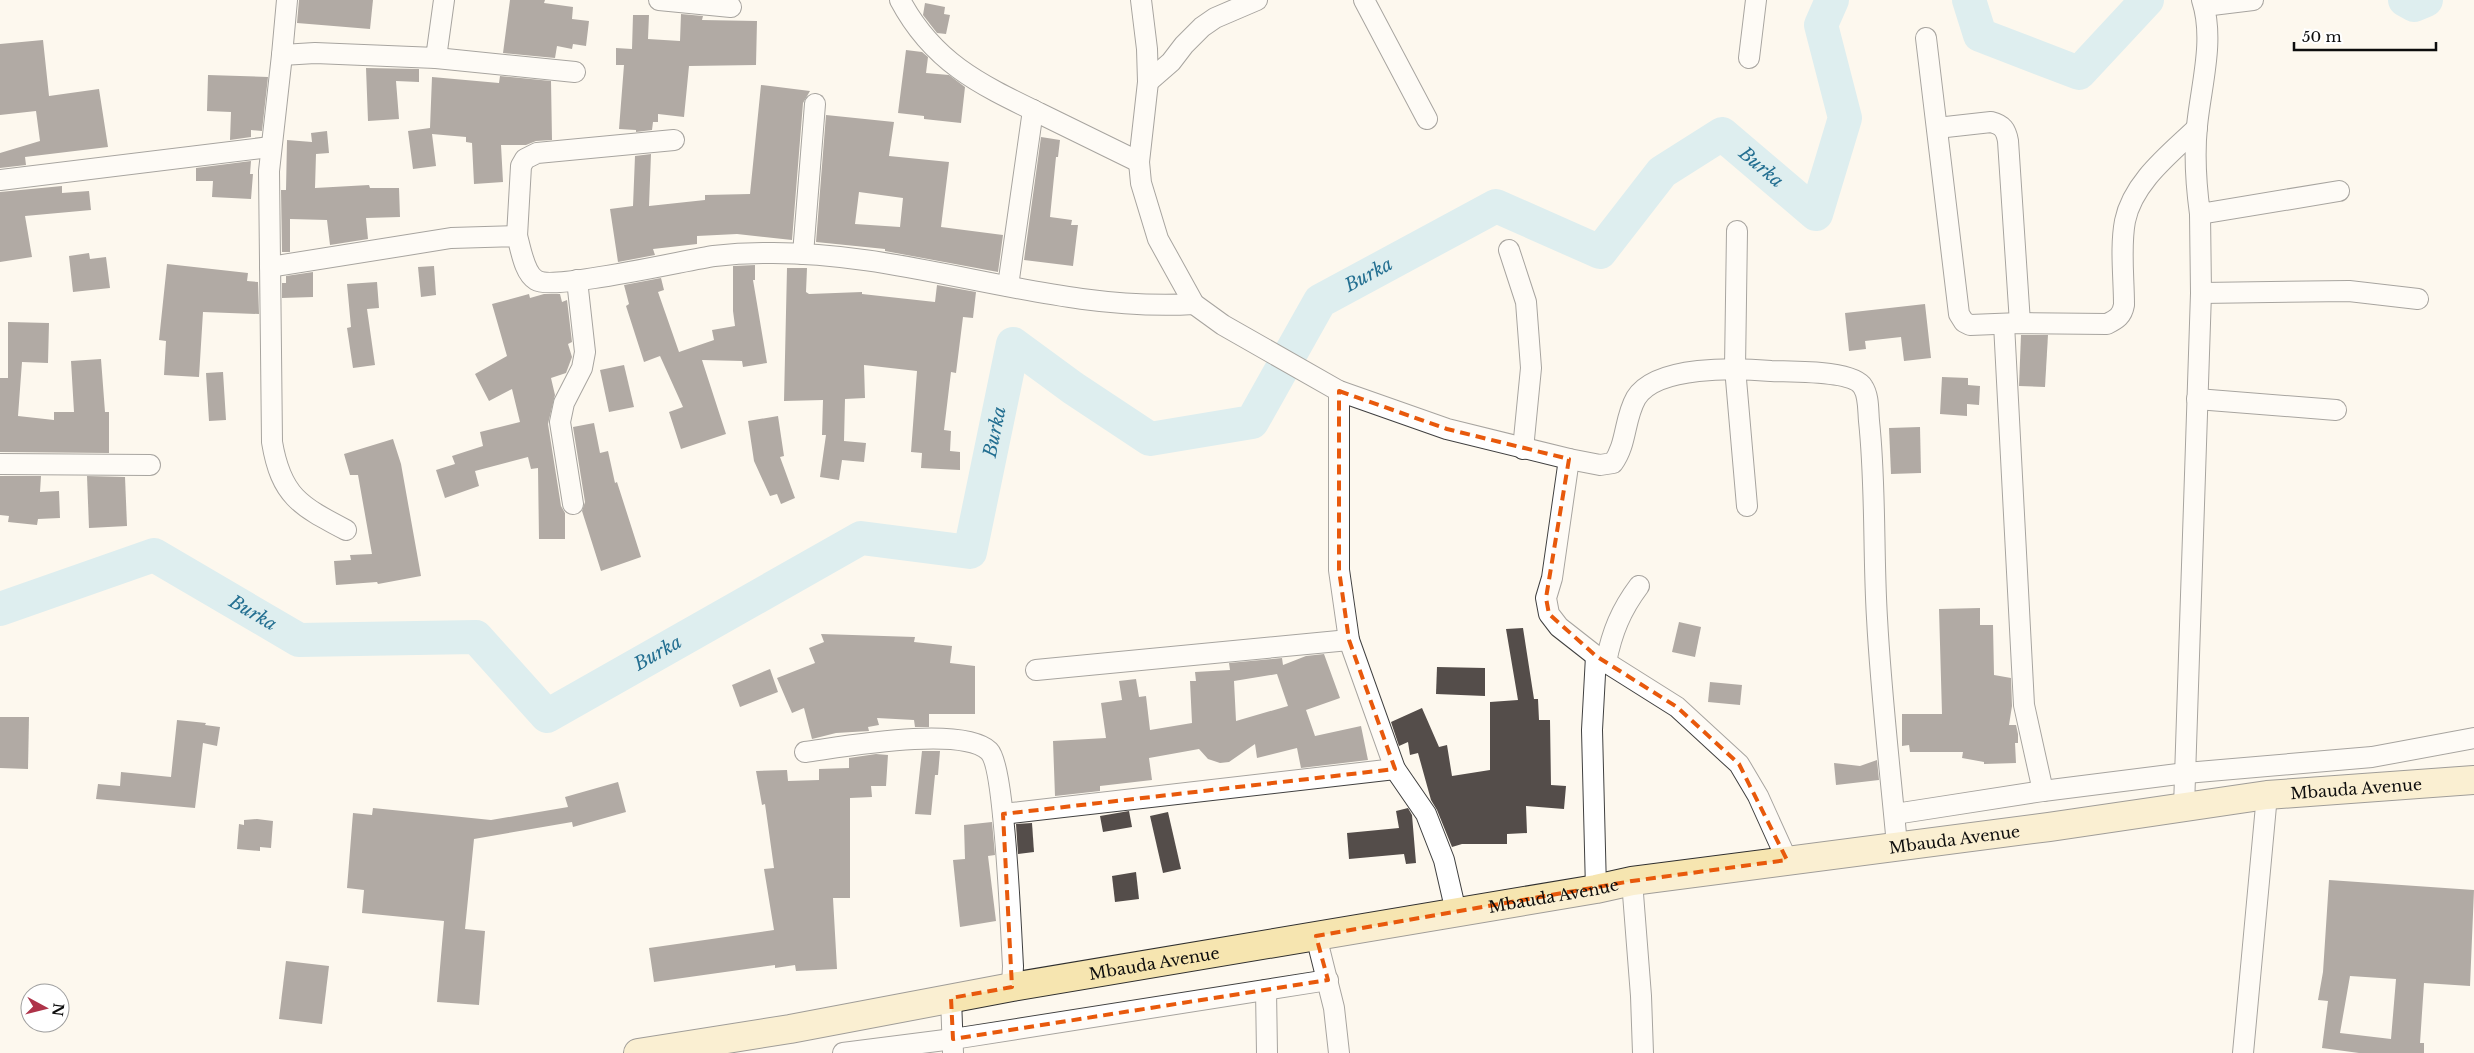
<svg xmlns="http://www.w3.org/2000/svg" width="2474" height="1053" font-family="'Libre Baskerville',serif">
  <style>
    .lines { fill: none; stroke-linecap: round; stroke-linejoin: round }
    .river { stroke: #b8e2ef; stroke-width: 34 }
    .building { fill: #544d4a; fill-rule: evenodd }
    .street-casing { stroke: #404040; stroke-width: 22 }
    .secondary-casing { stroke: #2f2f2f; stroke-width: 30 }
    .street { stroke: #fff; stroke-width: 20 }
    .secondary { stroke: #f6e5b0; stroke-width: 28 }
    .marked { fill: none; stroke: #e8590c; stroke-width: 4; stroke-dasharray: 10 6; stroke-linejoin: round }
    .labels { text-anchor: middle; stroke-width: 5; stroke-linejoin: round; paint-order: stroke }
    .street-label { font-size: 16px; fill: #0d0d0d; stroke: #fff }
    .water-label { font-size: 18px; font-style: italic; fill: #236f91; stroke: #fff }
  </style>
  <rect width="100%" height="100%" fill="#fdf8ee"/>
  <g class="lines">
    <g class="river">
      <polyline points="1969,0 1980,35 2079,73 2147,0"/>
      <polyline points="2405,0 2414,5 2426,0"/>
      <path id="s1" d="M 0,609 L 154,555 L 299,640 L 476,637 L 547,716 L 861,538 L 970,552 L 1013,344 L 1073,388 L 1150,439 L 1252,422 L 1320,301 L 1496,206 L 1600,252 L 1662,172 L 1722,134 L 1816,214 L 1845,118 L 1821,25 L 1832,0"/>
    </g>
  </g>
  <g class="building">
    <polygon points="299,0 373,0 370,29 297,23"/>
    <polygon points="510,0 545,0 544,3 573,7 572,19 589,21 586,46 573,44 572,49 557,46 555,58 503,53"/>
    <polygon points="925,3 945,7 944,14 950,15 946,34 937,33 923,15"/>
    <polygon points="681,14 703,16 702,20 757,21 756,65 689,66 684,117 658,114 658,122 653,122 652,130 636,132 636,130 619,129 624,65 616,65 616,48 632,49 633,15 649,15 648,39 680,41"/>
    <polygon points="43,40 49,96 99,89 108,147 25,157 26,165 0,168 0,153 40,141 36,111 0,115 0,44"/>
    <polygon points="906,50 922,52 928,57 926,73 949,75 965,87 961,123 924,119 924,116 898,113"/>
    <polygon points="366,68 419,69 419,82 396,81 399,119 368,121"/>
    <polygon points="208,75 268,77 262,131 251,130 251,137 230,140 231,112 207,111"/>
    <polygon points="500,76 551,81 552,140 536,141 526,145 501,145 503,182 474,184 472,143 466,142 466,137 432,134 436,166 413,169 408,131 430,128 432,77 499,83"/>
    <polygon points="761,85 810,91 803,103 792,240 737,234 697,236 697,244 653,249 655,255 618,262 610,209 633,206 635,156 651,154 649,206 705,200 705,195 750,194"/>
    <path d="M 826,115 L 894,122 L 889,156 L 949,162 L 941,227 L 1003,235 L 998,272 L 885,251 L 885,249 L 816,242 ZM 859,192 L 903,198 L 900,227 L 855,224 Z"/>
    <polygon points="327,131 329,153 316,154 315,188 369,185 370,188 399,188 400,217 366,218 368,239 330,245 327,220 290,219 290,252 282,252 281,190 286,190 287,140 312,142 311,133"/>
    <polygon points="1041,137 1060,140 1058,157 1056,157 1050,217 1072,220 1071,225 1078,225 1073,266 1024,260"/>
    <polygon points="251,161 250,174 253,174 251,199 212,197 213,181 196,181 196,168"/>
    <polygon points="62,186 62,193 89,191 91,210 25,216 32,257 0,262 0,192"/>
    <polygon points="89,253 90,259 106,257 110,288 73,292 69,256"/>
    <polygon points="167,264 248,273 247,281 258,282 259,314 203,312 199,377 164,375 166,341 159,340"/>
    <polygon points="755,265 755,280 753,280 767,363 743,367 742,361 702,360 726,434 681,449 669,412 683,407 660,356 644,362 626,306 629,304 624,285 661,278 664,290 658,292 679,352 714,340 712,330 735,326 733,311 733,266"/>
    <polygon points="434,266 436,295 421,297 418,267"/>
    <polygon points="787,268 807,268 806,292 809,294 862,292 862,294 935,302 937,285 976,292 973,318 963,317 956,373 951,372 944,430 951,431 950,451 960,452 960,470 921,468 922,453 911,452 917,371 864,365 865,398 845,399 844,441 866,443 864,462 842,460 839,480 820,477 826,435 822,435 823,400 784,401"/>
    <polygon points="313,272 313,297 282,298 282,283 286,283 286,276"/>
    <polygon points="377,282 379,308 367,309 375,365 353,368 347,328 351,327 347,284"/>
    <polygon points="529,294 530,298 544,294 560,294 562,302 567,300 572,342 568,344 572,357 566,373 551,378 555,395 548,424 561,506 565,513 565,539 539,539 538,468 531,469 528,457 475,471 479,486 445,498 436,470 455,464 452,456 483,446 480,432 520,422 512,389 489,401 475,374 507,356 492,304"/>
    <polygon points="1925,304 1931,358 1904,361 1901,337 1865,341 1866,349 1849,351 1845,313"/>
    <polygon points="8,322 49,323 48,363 22,362 18,416 54,420 54,412 74,412 71,361 101,359 105,412 109,412 109,453 0,452 0,378 8,378"/>
    <polygon points="2021,335 2048,335 2045,387 2019,386"/>
    <polygon points="624,365 634,407 609,412 600,370"/>
    <polygon points="223,372 226,420 209,421 206,373"/>
    <polygon points="1942,377 1968,378 1968,385 1980,386 1979,405 1967,404 1967,416 1940,414"/>
    <polygon points="778,416 784,456 780,457 795,498 781,504 777,494 770,496 754,461 748,421"/>
    <polygon points="594,423 600,453 608,451 615,483 617,482 641,557 601,571 582,511 585,502 573,427"/>
    <polygon points="1920,427 1921,473 1891,474 1889,428"/>
    <polygon points="393,439 401,464 421,576 378,584 377,582 336,585 334,561 351,560 350,555 372,554 358,475 350,475 344,454"/>
    <polygon points="0,476 41,476 40,492 59,491 60,518 38,519 37,525 8,522 9,516 0,515"/>
    <polygon points="87,476 125,477 127,526 89,528"/>
    <polygon points="1980,608 1980,625 1993,625 1994,675 2011,678 2012,706 2009,725 2016,725 2018,734 2018,743 2015,743 2016,763 1984,764 1984,762 1962,758 1963,752 1910,752 1909,745 1902,746 1902,714 1942,714 1939,609"/>
    <polygon points="1679,622 1701,627 1695,657 1672,652"/>
    <polygon points="1523,628 1534,699 1538,699 1539,720 1550,720 1551,785 1566,786 1564,809 1526,806 1527,833 1507,834 1507,844 1462,844 1452,847 1437,810 1431,800 1418,753 1410,755 1408,742 1399,746 1391,722 1422,708 1439,747 1447,745 1452,776 1490,770 1490,702 1518,700 1506,629"/>
    <polygon points="821,634 915,637 914,642 952,646 950,663 975,666 975,714 929,714 929,727 915,727 914,720 877,718 879,725 868,727 869,731 836,733 812,739 804,708 792,713 777,678 815,663 809,648 824,642"/>
    <path d="M 1324,654 L 1340,698 L 1306,710 L 1315,736 L 1361,726 L 1368,760 L 1301,768 L 1297,748 L 1257,758 L 1255,744 L 1229,762 L 1220,763 L 1208,759 L 1199,749 L 1149,758 L 1152,780 L 1100,786 L 1100,791 L 1055,796 L 1053,741 L 1106,738 L 1101,703 L 1122,700 L 1119,681 L 1136,679 L 1139,697 L 1146,696 L 1150,730 L 1192,723 L 1190,681 L 1196,681 L 1195,672 L 1230,670 L 1229,663 L 1282,658 L 1283,665 L 1306,656 ZM 1277,674 L 1288,706 L 1236,721 L 1234,681 Z"/>
    <polygon points="1437,667 1485,668 1485,696 1436,694"/>
    <polygon points="770,669 778,692 740,707 732,685"/>
    <polygon points="1710,682 1742,685 1740,705 1708,702"/>
    <polygon points="0,717 29,717 28,769 0,768"/>
    <polygon points="177,720 206,723 205,725 220,727 217,746 203,743 195,808 96,799 98,784 120,786 121,772 171,777"/>
    <polygon points="922,751 940,751 938,775 935,775 931,815 915,814"/>
    <polygon points="876,754 888,755 886,786 871,786 872,797 850,798 850,898 833,898 837,969 796,971 795,965 775,968 775,965 654,982 649,948 774,930 764,869 774,868 765,804 762,805 756,771 787,770 788,781 819,780 819,769 849,768 849,758"/>
    <polygon points="1877,760 1879,780 1836,785 1834,763 1860,766"/>
    <polygon points="618,782 626,812 573,827 572,822 474,839 465,929 485,931 479,1005 437,1002 444,921 362,913 364,890 347,888 353,813 372,815 373,808 491,820 568,807 565,797"/>
    <polygon points="1408,808 1412,815 1416,863 1406,864 1404,854 1349,859 1347,833 1399,828 1396,811"/>
    <polygon points="1129,811 1132,827 1103,832 1100,816"/>
    <polygon points="1168,812 1181,869 1163,873 1150,816"/>
    <polygon points="257,819 273,821 271,848 260,847 260,851 237,849 239,824 244,825 244,820"/>
    <polygon points="992,822 995,855 988,856 996,921 960,927 953,860 965,859 964,825"/>
    <polygon points="1032,823 1034,852 1018,854 1016,824"/>
    <polygon points="1136,872 1139,899 1115,902 1112,876"/>
    <path d="M 2329,880 L 2474,890 L 2470,986 L 2424,983 L 2420,1043 L 2424,1043 L 2424,1053 L 2359,1053 L 2322,1048 L 2328,1001 L 2318,1000 L 2323,972 ZM 2350,976 L 2396,979 L 2391,1039 L 2340,1033 Z"/>
    <polygon points="286,961 329,966 322,1024 279,1019"/>
  </g>
  <g class="lines">
    <defs>
      <g id="street">
        <polyline points="659,0 731,7"/>
        <path d="M 900,0 C 933,62 979,84 1039,113 C 1073,130 1106,146 1139,162"/>
        <path d="M 1141,0 L 1147,49 L 1148,82 L 1139,162 L 1141,183 L 1158,239 L 1194,304 L 1223,325 L 1339,391 L 1447,429 L 1569,459 L 1600,465 L 1613,463 C 1627,444 1624,419 1636,398 C 1656,365 1737,368 1771,371 C 1790,372 1853,370 1863,387 C 1869,396 1868,411 1869,421 C 1876,486 1873,553 1877,618 C 1881,694 1890,769 1897,845"/>
        <polyline points="1364,0 1427,119"/>
        <path d="M 2202,0 C 2215,40 2201,85 2197,126 C 2194,156 2196,185 2200,214 L 2339,191"/>
        <polyline points="2204,6 2253,0"/>
        <path d="M 1926,38 L 1959,314 L 1964,322 L 1970,325 L 2020,323 L 2107,324 C 2117,319 2122,316 2124,305 C 2124,278 2120,247 2125,221 C 2133,182 2170,154 2197,128"/>
        <polyline points="282,55 287,0"/>
        <polyline points="436,58 575,72"/>
        <polyline points="1749,58 1756,0"/>
        <polyline points="1148,82 1171,62 1184,45 1202,27 1215,18 1257,0"/>
        <path d="M 1937,128 L 1991,122 C 2003,125 2006,130 2008,141 L 2020,323"/>
        <polyline points="0,180 270,147"/>
        <polyline points="1737,231 1735,368 1747,506"/>
        <polyline points="517,236 521,166 525,159 537,153 674,140"/>
        <polyline points="1509,250 1526,302 1531,368 1523,449"/>
        <polyline points="803,254 815,104"/>
        <path d="M 270,267 L 451,238 L 517,236 C 521,249 524,273 536,280 C 553,291 686,260 714,256 C 730,254 747,253 763,253 C 909,250 1049,313 1194,304"/>
        <polyline points="1008,286 1033,110"/>
        <polyline points="2201,293 2349,291 2418,299"/>
        <polyline points="2004,324 2024,705 2043,791"/>
        <polyline points="1339,391 1339,570 1349,640 1395,769 1426,814 1444,860 1456,912"/>
        <polyline points="2197,399 2336,410"/>
        <polyline points="1569,459 1552,578 1546,598 1549,614 1559,627 1596,656 1677,707 1739,764 1758,796 1787,860"/>
        <polyline points="0,464 150,465"/>
        <polyline points="573,504 560,422 564,403 582,368 585,352 577,280"/>
        <path d="M 346,530 C 300,506 281,496 272,442 L 269,171 L 282,55 L 315,53 L 436,58 L 444,0"/>
        <polyline points="1596,656 1592,730 1596,889"/>
        <path d="M 1606,662 C 1612,632 1621,610 1639,586"/>
        <polyline points="1036,670 1349,640"/>
        <path d="M 805,752 C 842,747 961,725 989,751 C 1005,767 1011,934 1013,966 L 1012,987"/>
        <polyline points="2184,807 2201,293 2200,214"/>
        <polyline points="1003,814 1395,769"/>
        <polyline points="1895,814 2043,791 2186,773 2372,757 2474,738"/>
        <polyline points="1632,881 1641,996 1643,1053"/>
        <polyline points="1316,936 1334,1008 1339,1053"/>
        <polyline points="1266,990 1267,1053"/>
        <polyline points="951,998 953,1053"/>
        <polyline points="843,1053 953,1039 1328,980"/>
        <polyline points="2243,1053 2267,795"/>
      </g>
      <g id="secondary">
        <path id="s2" d="M 638,1053 L 790,1029 L 1012,987 L 1596,889 L 1632,881 L 2049,827 L 2267,795 L 2474,780"/>
      </g>
    </defs>
    <use href="#street" class="street-casing"/>
    <use href="#secondary" class="secondary-casing"/>
    <use href="#street" class="street"/>
    <use href="#secondary" class="secondary"/>
  </g>
  <path d="M0 0H2474V1053H0ZM 1339,391 L 1447,429 L 1569,459 L 1546,598 L 1549,614 L 1596,656 L 1677,707 L 1739,764 L 1787,860 L 1632,881 L 1316,936 L 1328,980 L 953,1039 L 951,998 L 1012,987 L 1003,814 L 1395,769 L 1349,640 L 1339,570 Z" fill="#fdf8ee" fill-opacity=".55" fill-rule="evenodd"/>
  <path class="marked" d="M 1339,391 L 1447,429 L 1569,459 L 1546,598 L 1549,614 L 1596,656 L 1677,707 L 1739,764 L 1787,860 L 1632,881 L 1316,936 L 1328,980 L 953,1039 L 951,998 L 1012,987 L 1003,814 L 1395,769 L 1349,640 L 1339,570 Z"/>
  <g class="labels">
    <g class="street-label">
      <text dy="6" stroke="none"><textPath href="#s2" startOffset="1739">Mbauda Avenue</textPath></text>
      <text dy="6" stroke="none"><textPath href="#s2" startOffset="1334">Mbauda Avenue</textPath></text>
      <text dy="6" stroke="none"><textPath href="#s2" startOffset="929">Mbauda Avenue</textPath></text>
      <text dy="6" stroke="none"><textPath href="#s2" startOffset="524">Mbauda Avenue</textPath></text>
    </g>
    <g class="water-label">
      <text dy="6" stroke="none"><textPath href="#s1" startOffset="2244">Burka</textPath></text>
      <text dy="6" stroke="none"><textPath href="#s1" startOffset="1762">Burka</textPath></text>
      <text dy="6" stroke="none"><textPath href="#s1" startOffset="1208">Burka</textPath></text>
      <text dy="6" stroke="none"><textPath href="#s1" startOffset="278">Burka</textPath></text>
      <text dy="6" stroke="none"><textPath href="#s1" startOffset="742">Burka</textPath></text>
    </g>
  </g>
  <g transform="translate(45 1008) rotate(97)"><circle r="24" fill="#ffffff" stroke="#9e9e9e"/>
  <path d="M0-4L9 19L0 12L-9 19Z" fill="#ae3349"/>
  <text y="-8" font-size="14" font-weight="bold" text-anchor="middle" fill="#0d0d0d">N</text>
  </g>
  <path d="M2294 42v8h142v-8" fill="none" stroke="#0d0d0d" stroke-width="2.5"/>
  <text x="2302" y="42" font-size="15" fill="#0d0d0d" stroke="#ffffff" stroke-width="4" paint-order="stroke">50 m</text>
</svg>
